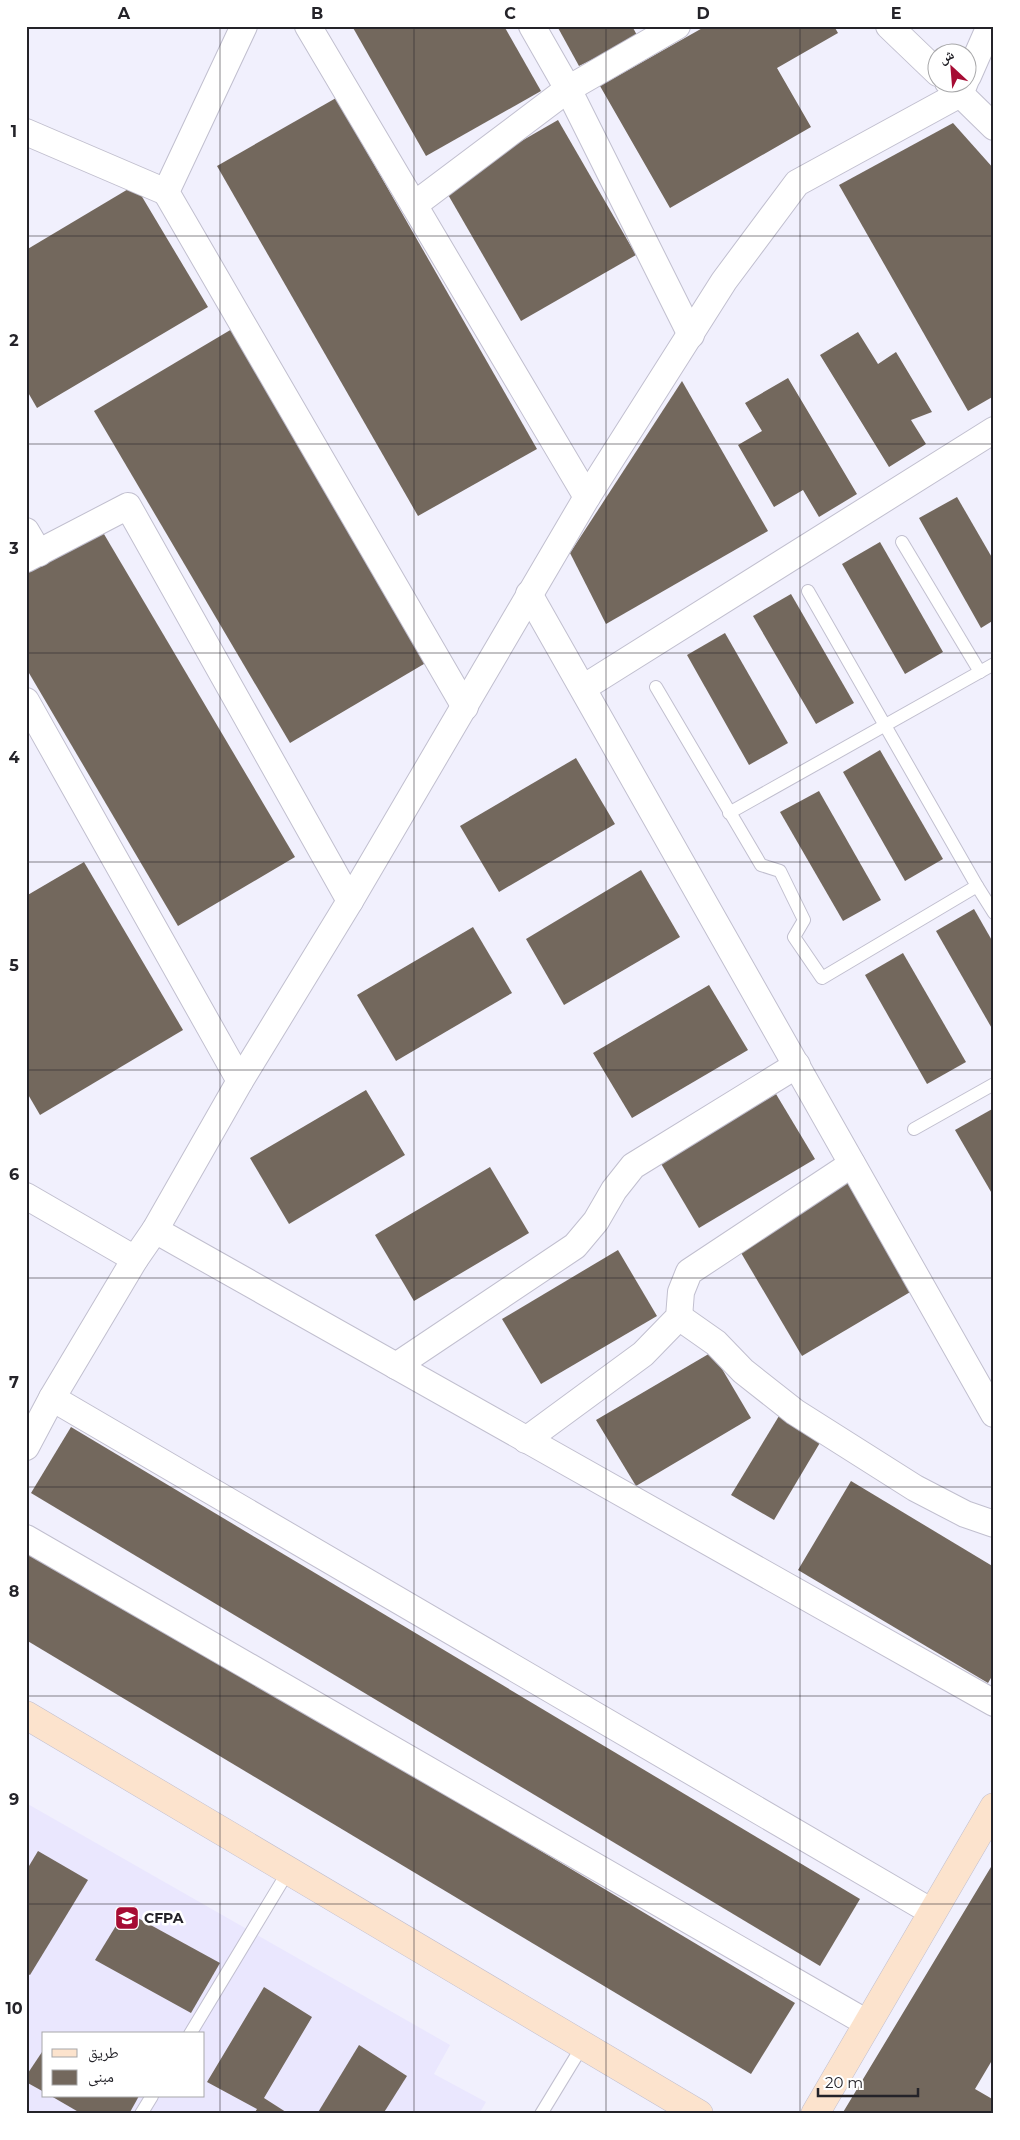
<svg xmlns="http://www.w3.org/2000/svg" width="1020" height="2140" font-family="Montserrat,'Noto Naskh Arabic',sans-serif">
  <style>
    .built { fill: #eae7fe; fill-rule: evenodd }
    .building { fill: #73685d }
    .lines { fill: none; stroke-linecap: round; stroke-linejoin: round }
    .lane-casing { stroke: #c1bfcf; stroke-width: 14 }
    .street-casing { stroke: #c1bfcf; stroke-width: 28 }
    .secondary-casing { stroke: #c1bfcf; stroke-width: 29 }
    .lane { stroke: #fff; stroke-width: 12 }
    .street { stroke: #fff; stroke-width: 26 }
    .secondary { stroke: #fce3cd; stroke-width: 28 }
    .grid { fill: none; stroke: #242329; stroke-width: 1; stroke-opacity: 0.55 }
    .labels { text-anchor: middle; stroke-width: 5; stroke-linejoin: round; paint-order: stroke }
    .poi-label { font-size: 14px; font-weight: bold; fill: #242329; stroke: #fff; text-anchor: start }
    .neatline { fill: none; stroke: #242329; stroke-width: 2 }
    .grid-label { font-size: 16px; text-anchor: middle; font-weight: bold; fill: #242329 }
  </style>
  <rect width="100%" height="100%" fill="#f1f0fd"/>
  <path class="built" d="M 26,1803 L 450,2045 L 434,2074 L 486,2102 L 479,2114 L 26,2114 ZM 44,2034 L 204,2034 L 204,2096 L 44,2096 Z"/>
  <g class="building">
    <polygon points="352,26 504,26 541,91 426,156"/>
    <polygon points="557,26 632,26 638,37 579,66"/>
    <polygon points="706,26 834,26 838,33 777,68 811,127 670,208 600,86"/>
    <polygon points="336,98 537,449 418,516 217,166"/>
    <polygon points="558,120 636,255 521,321 443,186"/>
    <polygon points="953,123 994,169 994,396 968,411 839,185"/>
    <polygon points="135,185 208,307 37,408 26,389 26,250"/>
    <polygon points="232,329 429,661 290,743 94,411"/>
    <polygon points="858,332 878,364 896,352 932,412 911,420 926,444 889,467 820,355"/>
    <polygon points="788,378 857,494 819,517 803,490 774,507 738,445 762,431 745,403"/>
    <polygon points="682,381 768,531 606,624 570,553"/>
    <polygon points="957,497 994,561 994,620 981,628 919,518"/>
    <polygon points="101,529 295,857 178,926 26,668 26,572"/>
    <polygon points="880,542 943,652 905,674 842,564"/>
    <polygon points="791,594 854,703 816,724 753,616"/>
    <polygon points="725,633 788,743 749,765 687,655"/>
    <polygon points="880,750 943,859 905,881 843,772"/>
    <polygon points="576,758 615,824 499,892 460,826"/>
    <polygon points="819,791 881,900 843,921 780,812"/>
    <polygon points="84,862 183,1030 40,1115 26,1091 26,896"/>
    <polygon points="641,870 680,937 564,1005 526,939"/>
    <polygon points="974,909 994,944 994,1032 936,931"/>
    <polygon points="473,927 512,993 396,1061 357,995"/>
    <polygon points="903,953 966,1062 927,1084 865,975"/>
    <polygon points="709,985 748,1050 632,1118 593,1053"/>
    <polygon points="366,1090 405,1155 289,1224 250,1158"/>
    <polygon points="776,1094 815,1159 699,1228 660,1162"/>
    <polygon points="994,1108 994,1197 955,1130"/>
    <polygon points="490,1167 529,1233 414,1301 375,1235"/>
    <polygon points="852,1178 917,1288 802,1356 737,1246"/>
    <polygon points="618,1250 657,1316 541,1384 502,1319"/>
    <polygon points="712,1352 751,1418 636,1486 596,1420"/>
    <polygon points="782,1411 824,1436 774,1520 731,1495"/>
    <polygon points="71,1427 860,1899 820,1966 31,1493"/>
    <polygon points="851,1481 994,1567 994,1673 988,1683 798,1570"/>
    <polygon points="26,1543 795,2003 751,2074 26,1640"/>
    <polygon points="38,1851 88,1880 30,1975 26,1973 26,1871"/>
    <polygon points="994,1862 994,2057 975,2089 994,2100 994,2114 842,2114"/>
    <polygon points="125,1911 220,1963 191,2013 95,1960"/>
    <polygon points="264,1987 312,2017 264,2098 289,2114 254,2114 257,2109 207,2082"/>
    <polygon points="359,2045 407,2076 383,2114 317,2114"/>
    <polygon points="44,2049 44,2092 26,2082 26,2076"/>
    <polygon points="51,2096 139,2096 129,2114 82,2114"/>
  </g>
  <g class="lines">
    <defs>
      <g id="lane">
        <polyline points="902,542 980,672"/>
        <polyline points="656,687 761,865 780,871 804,920 794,937 822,978 977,886 808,591"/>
        <polyline points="729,813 994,664"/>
        <polyline points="977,886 994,913"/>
        <polyline points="914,1129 994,1084"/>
        <polyline points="190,2034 289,1870"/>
        <polyline points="141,2114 152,2096"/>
        <polyline points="541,2114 583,2045"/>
      </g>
      <g id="street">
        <polyline points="244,26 166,192 465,707"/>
        <polyline points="308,26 587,497"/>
        <polyline points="532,26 568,89 691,335"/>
        <polyline points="889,26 938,73"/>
        <polyline points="968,76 990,26"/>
        <polyline points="948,82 994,127"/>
        <polyline points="26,132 166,192"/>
        <polyline points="414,205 568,89 677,26"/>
        <polyline points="26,531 39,553"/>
        <polyline points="26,559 128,506 350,901"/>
        <polyline points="529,594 994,1414"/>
        <polyline points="583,688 994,430"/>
        <polyline points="26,701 240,1081"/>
        <polyline points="26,1196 135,1259"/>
        <polyline points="155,1230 994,1703"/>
        <polyline points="679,1317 716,1343 743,1371 795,1412 915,1488 965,1514 994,1524"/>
        <polyline points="396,1366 575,1246 596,1221 614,1190 633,1166 797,1065"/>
        <polyline points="52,1398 932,1912"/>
        <polyline points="526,1440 643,1354 679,1317 681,1292 689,1272 852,1164"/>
        <polyline points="26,1447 52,1398 135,1259 155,1230 240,1081 350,901 587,497 724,281 797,183 960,94 965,82"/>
        <polyline points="26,1538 867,2023"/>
      </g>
      <g id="secondary">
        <polyline points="26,1715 699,2114"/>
        <polyline points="815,2114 994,1807"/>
      </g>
    </defs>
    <use href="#lane" class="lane-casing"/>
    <use href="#street" class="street-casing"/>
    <use href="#secondary" class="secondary-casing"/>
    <use href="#lane" class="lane"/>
    <use href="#street" class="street"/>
    <use href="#secondary" class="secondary"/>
  </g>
  <path class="grid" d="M 220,26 L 220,2114M 414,26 L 414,2114M 606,26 L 606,2114M 800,26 L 800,2114M 26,236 L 994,236M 26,444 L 994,444M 26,653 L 994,653M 26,862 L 994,862M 26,1070 L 994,1070M 26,1278 L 994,1278M 26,1487 L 994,1487M 26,1696 L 994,1696M 26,1904 L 994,1904"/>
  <defs>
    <symbol id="university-square" viewBox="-11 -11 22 22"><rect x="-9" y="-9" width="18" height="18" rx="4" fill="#a60c34" stroke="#fff"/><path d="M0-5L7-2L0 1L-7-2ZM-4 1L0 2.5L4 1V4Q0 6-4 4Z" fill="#fff"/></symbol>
  </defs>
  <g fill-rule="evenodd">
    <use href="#university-square" x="113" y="1904" width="28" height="28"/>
  </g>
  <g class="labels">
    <g class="poi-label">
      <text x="144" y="1923">CFPA</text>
    </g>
  </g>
  <rect width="1020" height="2140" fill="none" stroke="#ffffff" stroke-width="55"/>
  <rect x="42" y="2032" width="162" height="65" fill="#ffffff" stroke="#a7a7a9"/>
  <rect x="52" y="2049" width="25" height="8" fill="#fce3cd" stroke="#a7a7a9"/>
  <text x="88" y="2058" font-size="15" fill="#242329">طريق</text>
  <rect x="52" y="2070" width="25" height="15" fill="#73685d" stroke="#a7a7a9"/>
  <text x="88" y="2082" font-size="15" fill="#242329">مبنى</text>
  <g transform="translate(952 68) rotate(334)"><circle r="24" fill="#ffffff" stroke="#a7a7a9"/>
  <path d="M0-4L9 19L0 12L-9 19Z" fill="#a60c34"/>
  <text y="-8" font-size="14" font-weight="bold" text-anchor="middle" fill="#242329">ش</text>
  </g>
  <path d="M818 2088v8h100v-8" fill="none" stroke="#242329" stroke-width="2.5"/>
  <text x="825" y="2088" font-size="15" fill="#242329" stroke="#ffffff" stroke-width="4" paint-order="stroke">20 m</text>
  <rect x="28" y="28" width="964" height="2084" class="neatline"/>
  <g class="grid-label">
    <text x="124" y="19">A</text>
    <text x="317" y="19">B</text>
    <text x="510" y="19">C</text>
    <text x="703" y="19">D</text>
    <text x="896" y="19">E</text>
    <text x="14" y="137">1</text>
    <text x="14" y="346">2</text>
    <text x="14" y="554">3</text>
    <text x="14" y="763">4</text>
    <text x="14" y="971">5</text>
    <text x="14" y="1180">6</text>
    <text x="14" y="1388">7</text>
    <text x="14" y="1597">8</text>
    <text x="14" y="1805">9</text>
    <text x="14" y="2014">10</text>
  </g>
</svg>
